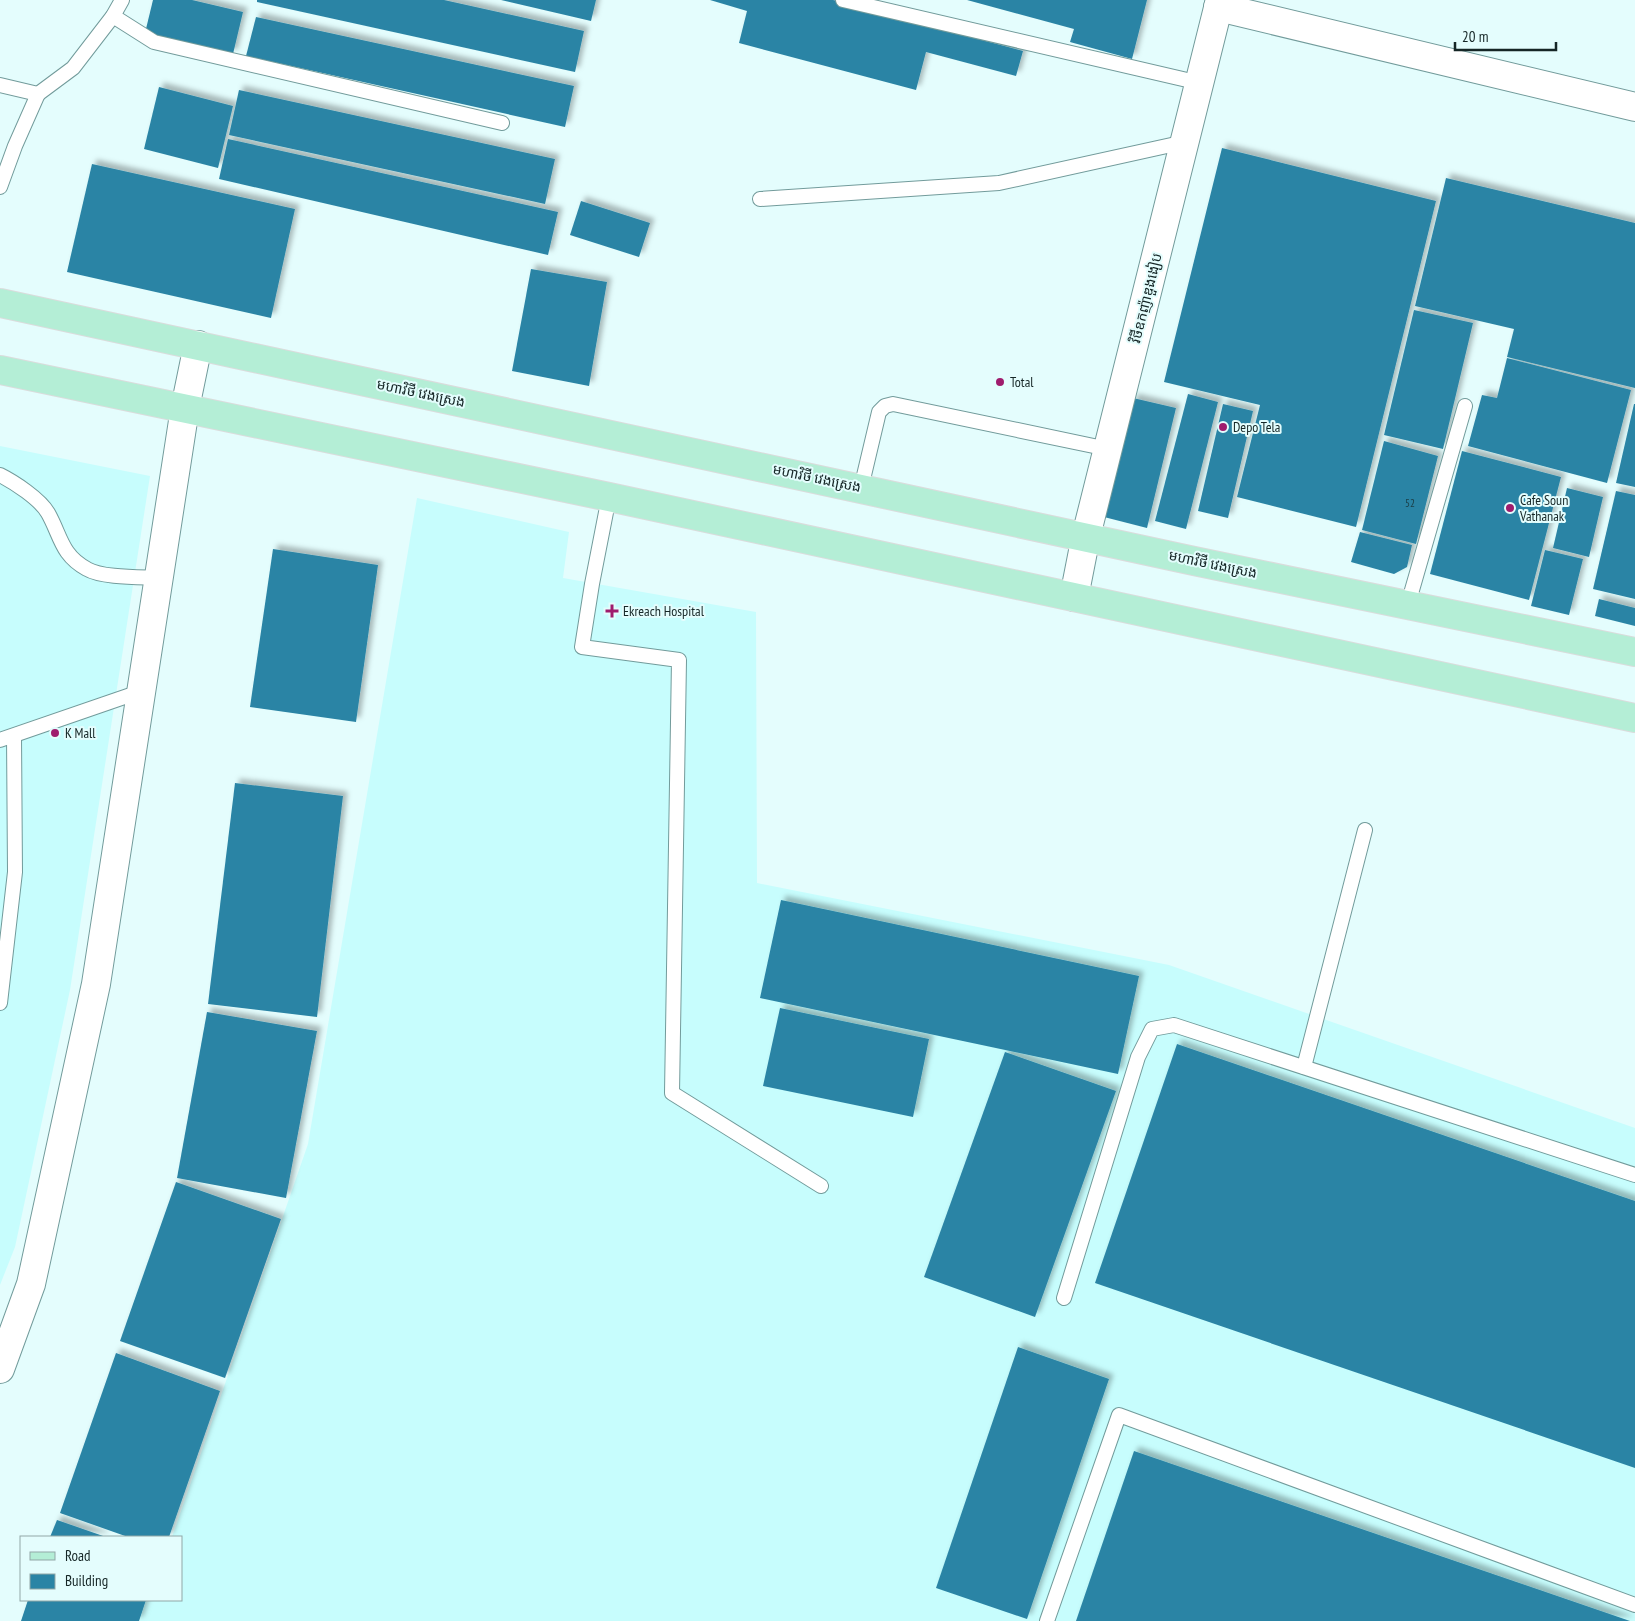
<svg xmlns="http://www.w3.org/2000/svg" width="1635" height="1621" font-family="'PT Sans Narrow','Noto Sans Khmer',sans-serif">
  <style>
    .built { fill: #c7fdfd }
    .building { fill: #2a84a5; filter: url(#shadow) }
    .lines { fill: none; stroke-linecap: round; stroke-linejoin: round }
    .lane-casing { stroke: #729b9b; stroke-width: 16 }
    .street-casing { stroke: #729b9b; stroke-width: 30 }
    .secondary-casing { stroke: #729b9b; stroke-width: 30 }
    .primary-casing { stroke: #dadcdc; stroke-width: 30 }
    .lane { stroke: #fff; stroke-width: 14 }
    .street { stroke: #fff; stroke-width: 28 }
    .secondary { stroke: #fff; stroke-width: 28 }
    .primary { stroke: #b4eed6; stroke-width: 28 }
    .poi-dot { fill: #9f1c6d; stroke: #e4fdfd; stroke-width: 2 }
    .labels { text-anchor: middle; stroke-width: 4; stroke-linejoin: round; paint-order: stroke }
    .number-label { font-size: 11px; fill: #1a3e46 }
    .street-label { font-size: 14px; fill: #152626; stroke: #e4fdfd }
    .poi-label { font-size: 14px; fill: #152626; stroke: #e4fdfd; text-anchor: start }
  </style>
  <defs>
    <filter id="shadow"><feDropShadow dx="4.5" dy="-4.5" stdDeviation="2.5" flood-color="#0004"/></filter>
  </defs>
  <rect width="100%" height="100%" fill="#e4fdfd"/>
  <g class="built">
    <polygon points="0,446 150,476 70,990 15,1247 0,1285"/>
    <polygon points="417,498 569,532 563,578 756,612 757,883 1169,965 1635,1128 1635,1621 84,1621 92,1600 181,1600 181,1537 172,1537 308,1144"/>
  </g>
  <g class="building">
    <polygon points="153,0 192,0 243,12 233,54 145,33"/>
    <polygon points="257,0 444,0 584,31 575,72 257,2"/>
    <polygon points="501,0 596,0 591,21"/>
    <polygon points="710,0 833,0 1023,51 1016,76 926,52 916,90 739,43 747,11"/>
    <polygon points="967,0 1147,0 1132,59 1070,42 1074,29"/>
    <polygon points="256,17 574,86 565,127 246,56"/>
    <polygon points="159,87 233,106 218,168 144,149"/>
    <polygon points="239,90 555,159 545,204 229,135"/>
    <polygon points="228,139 558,212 548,255 219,179"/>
    <polygon points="1222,148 1436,201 1356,527 1237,497 1260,405 1164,382"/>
    <polygon points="92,164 295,209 271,318 67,272"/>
    <polygon points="1446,178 1635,223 1635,388 1507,357 1514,329 1415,306"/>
    <polygon points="581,201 650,223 639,257 570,235"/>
    <polygon points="531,269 607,282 589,386 512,371"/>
    <polygon points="1414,310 1473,323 1443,449 1384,435"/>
    <polygon points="1507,358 1631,390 1607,483 1468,446 1482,395 1497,398"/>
    <polygon points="1188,394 1218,402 1186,529 1155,521"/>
    <polygon points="1133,398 1176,408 1147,528 1104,517"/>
    <polygon points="1223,404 1253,411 1228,518 1198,511"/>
    <polygon points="1634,404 1635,404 1635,487 1616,483"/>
    <polygon points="1384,441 1438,456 1416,544 1362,530"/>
    <polygon points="1462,451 1561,477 1529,600 1430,574"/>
    <polygon points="1567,488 1603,497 1589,557 1553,548"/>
    <polygon points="1616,491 1635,495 1635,599 1593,589"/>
    <polygon points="1360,532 1412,545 1407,567 1394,574 1351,562"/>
    <polygon points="273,549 378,565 356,722 250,707"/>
    <polygon points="1545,550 1583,559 1569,615 1531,606"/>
    <polygon points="1599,599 1635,608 1635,626 1595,616"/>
    <polygon points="235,783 343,796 317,1017 208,1004"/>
    <polygon points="781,900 1139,976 1118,1074 760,998"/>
    <polygon points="780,1008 929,1039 913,1117 763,1086"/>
    <polygon points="207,1012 317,1031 286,1198 177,1178"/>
    <polygon points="1177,1044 1635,1201 1635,1468 1095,1283"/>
    <polygon points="1005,1052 1116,1091 1035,1317 924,1277"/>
    <polygon points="176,1182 281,1219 225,1378 120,1341"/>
    <polygon points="1018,1347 1109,1379 1027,1619 936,1588"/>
    <polygon points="116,1353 220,1391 169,1537 128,1537 60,1513"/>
    <polygon points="1134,1451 1630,1621 1076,1621"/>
    <polygon points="57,1520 106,1537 50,1537"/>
    <polygon points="28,1600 146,1600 139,1621 21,1621"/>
  </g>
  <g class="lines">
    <defs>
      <g id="lane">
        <polyline points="843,0 1200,83"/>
        <polyline points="113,16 154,42 502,123"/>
        <polyline points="0,85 38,94 73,68 113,16 122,0"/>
        <polyline points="0,187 15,146 38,94"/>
        <polyline points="760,199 999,183 1185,142"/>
        <path d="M 0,475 C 14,482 40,499 48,513 C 61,536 61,555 87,569 C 102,578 141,577 160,578"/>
        <polyline points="861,488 879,412 885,406 893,404 1108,449"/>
        <polyline points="609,497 592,584 582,647 679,660 672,1093 821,1186"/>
        <polyline points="1408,604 1465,406"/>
        <polyline points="0,740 142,691"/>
        <polyline points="0,1003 15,872 14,736"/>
        <polyline points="1304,1067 1365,830"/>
        <polyline points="1064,1298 1138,1057 1152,1029 1174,1025 1635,1175"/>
        <polyline points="1047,1621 1119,1415 1635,1605"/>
      </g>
      <g id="street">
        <polyline points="1218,7 1635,107"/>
        <polyline points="0,1369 31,1284 96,984 185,408 198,345"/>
      </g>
      <polyline id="secondary" points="1074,597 1086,536 1220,0"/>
      <g id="primary">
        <polyline points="0,303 1194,561 1635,652"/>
        <polyline points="0,370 609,497 1635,718"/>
      </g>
    </defs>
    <use href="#lane" class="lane-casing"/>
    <use href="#street" class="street-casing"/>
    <use href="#secondary" class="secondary-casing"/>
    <use href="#primary" class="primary-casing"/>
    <use href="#lane" class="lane"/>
    <use href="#street" class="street"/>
    <use href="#secondary" class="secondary"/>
    <use href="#primary" class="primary"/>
  </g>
  <g class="poi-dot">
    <circle cx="1000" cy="382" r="5"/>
    <circle cx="1223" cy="427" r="5"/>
    <circle cx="1510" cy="508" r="5"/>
    <path d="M609.5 603.5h5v5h5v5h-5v5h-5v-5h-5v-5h5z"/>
    <circle cx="55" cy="733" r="5"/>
  </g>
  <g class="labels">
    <g class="number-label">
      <text x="1410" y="507">52</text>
    </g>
    <g class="street-label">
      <text transform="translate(1146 298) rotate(-76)" y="5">វិថីឧកញ៉ាឌួងងៀប</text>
      <text transform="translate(421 393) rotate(12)" y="5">មហាវិថី វេងស្រេង</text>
      <text transform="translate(817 478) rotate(12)" y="5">មហាវិថី វេងស្រេង</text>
      <text transform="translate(1213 564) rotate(12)" y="5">មហាវិថី វេងស្រេង</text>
    </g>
    <g class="poi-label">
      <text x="1010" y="387">Total</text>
      <text x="1233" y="432">Depo Tela</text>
      <text x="1520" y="505">Cafe Soun<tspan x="1520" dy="16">Vathanak</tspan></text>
      <text x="623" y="616">Ekreach Hospital</text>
      <text x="65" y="738">K Mall</text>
    </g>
  </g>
  <rect x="20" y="1536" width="162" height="65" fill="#e4fdfd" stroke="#91a7a7"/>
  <rect x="30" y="1552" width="25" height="8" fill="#b4eed6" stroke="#91a7a7"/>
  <text x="65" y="1561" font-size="15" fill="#152626">Road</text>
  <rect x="30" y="1574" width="25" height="15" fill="#2a84a5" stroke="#91a7a7"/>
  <text x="65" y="1586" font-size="15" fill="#152626">Building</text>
  <path d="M1455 42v8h101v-8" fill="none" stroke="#152626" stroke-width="2.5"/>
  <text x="1462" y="42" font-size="15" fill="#152626" stroke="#e4fdfd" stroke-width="4" paint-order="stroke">20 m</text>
</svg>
